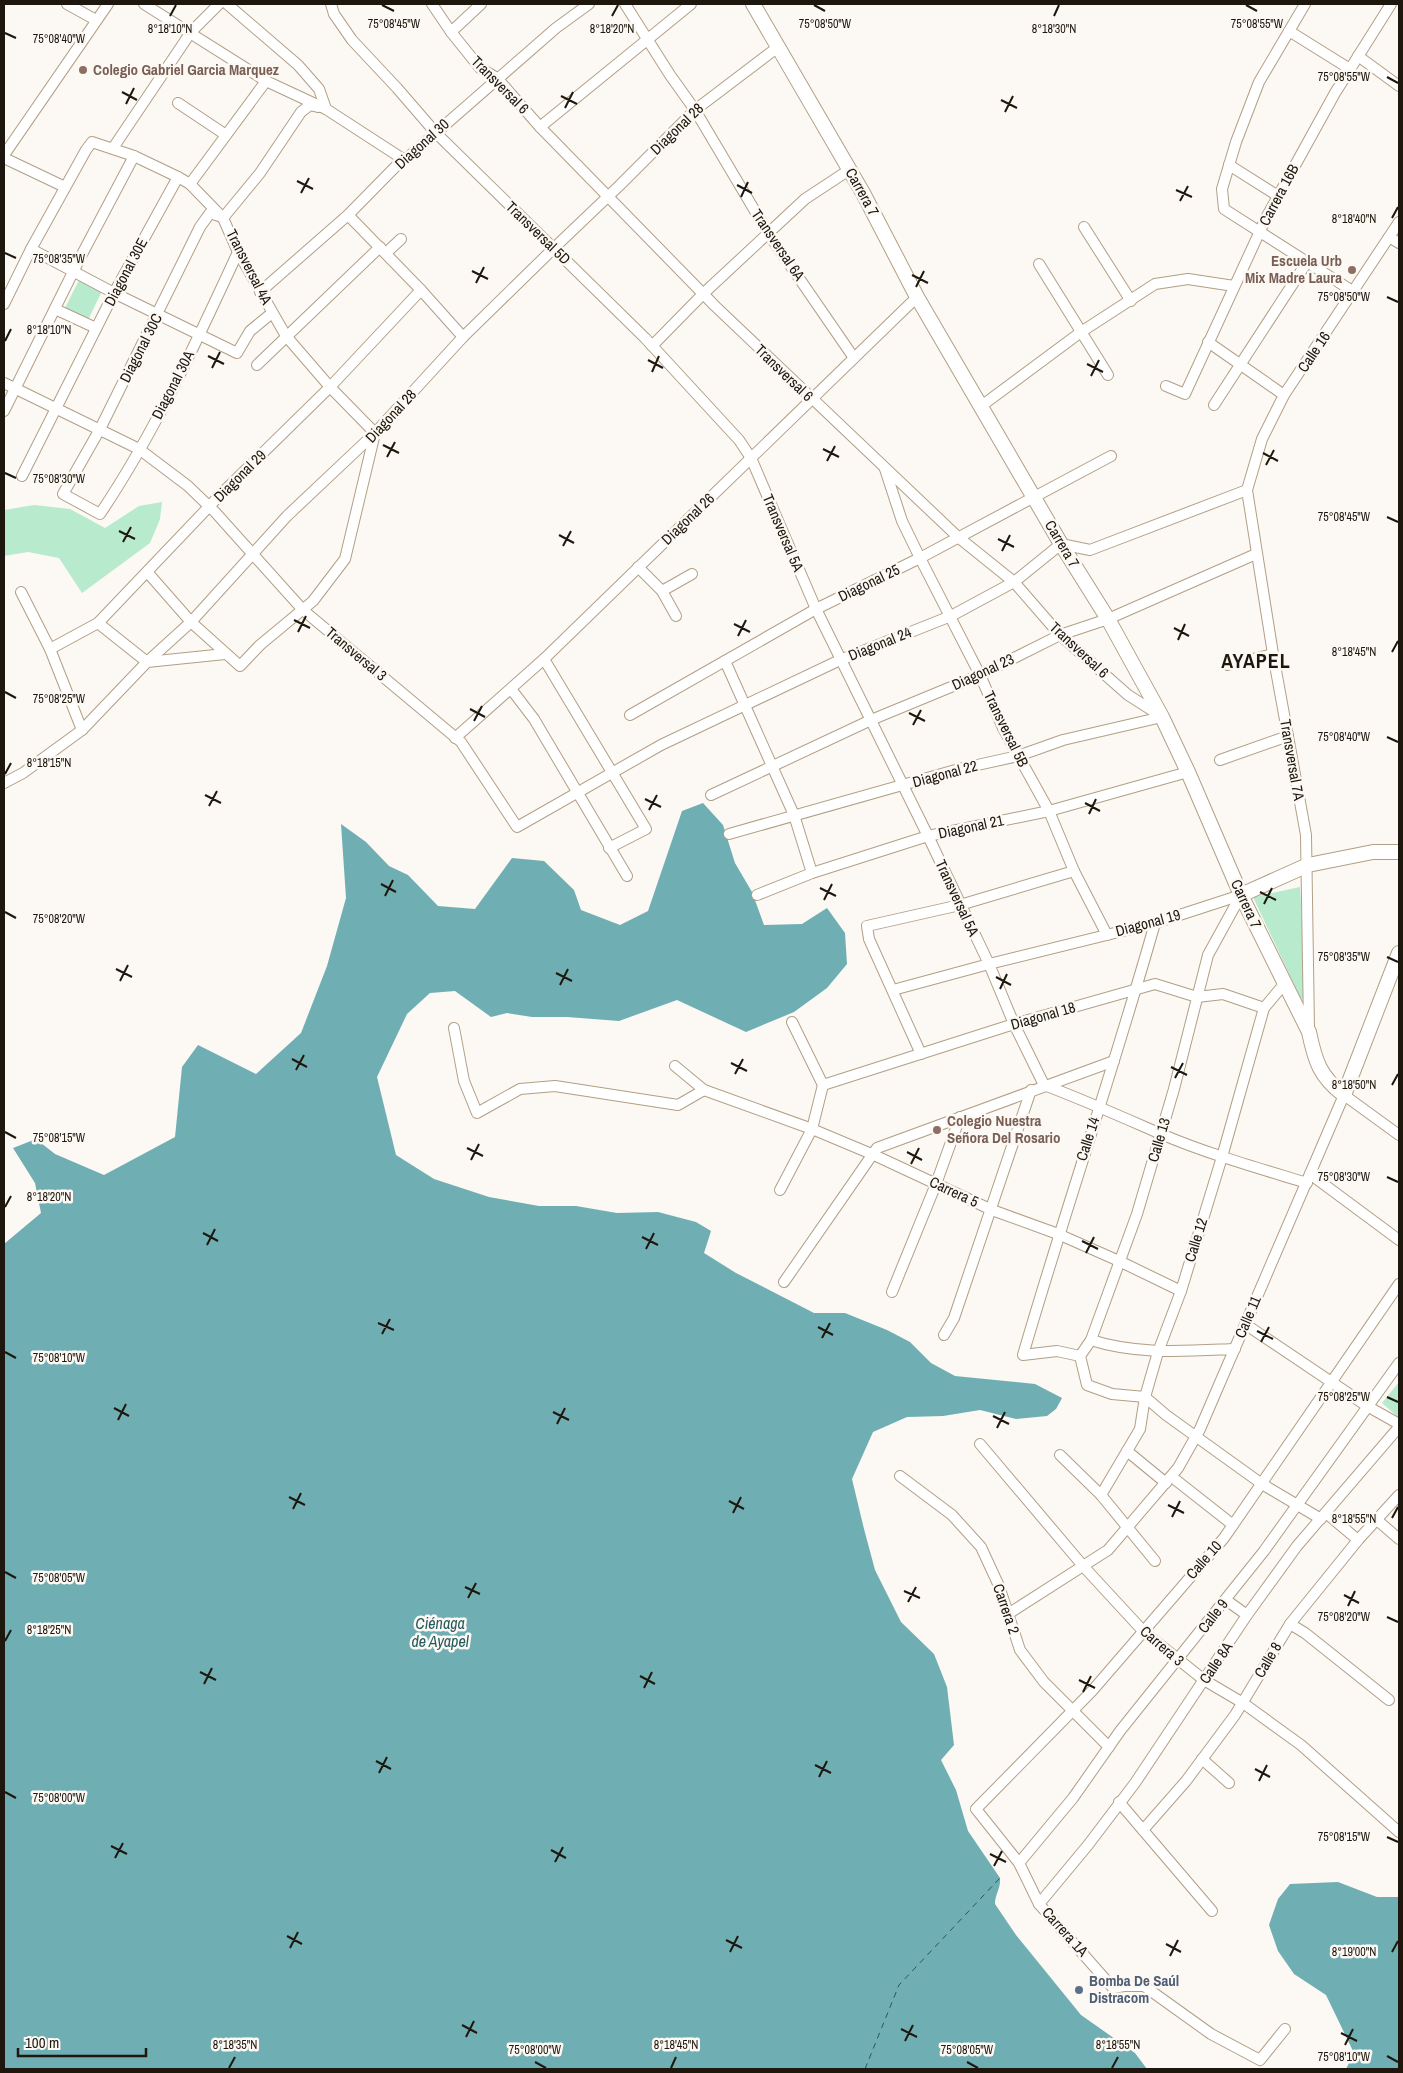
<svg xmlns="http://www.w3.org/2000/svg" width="1403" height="2073" font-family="'Archivo Narrow',sans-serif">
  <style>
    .green { fill: #b8eacd }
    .water { fill: #6faeb3 }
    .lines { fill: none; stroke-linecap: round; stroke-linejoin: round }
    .ferry { stroke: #22595d; stroke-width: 1; stroke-dasharray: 6 5; stroke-linecap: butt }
    .street-casing { stroke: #b29f85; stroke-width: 12 }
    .secondary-casing { stroke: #b29f85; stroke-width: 16 }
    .street { stroke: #fff; stroke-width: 10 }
    .secondary { stroke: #fff; stroke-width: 14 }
    .ticks { fill: none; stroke: #1e170d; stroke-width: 2 }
    .education-dot { fill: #8d6e63; stroke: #fcf8f3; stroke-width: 2 }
    .service-dot { fill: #5c6f8a; stroke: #fcf8f3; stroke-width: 2 }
    .labels { text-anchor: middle; stroke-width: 5; stroke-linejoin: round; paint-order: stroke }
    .education-label { font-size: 15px; font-weight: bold; fill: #785e54; stroke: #fcf8f3; text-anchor: start }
    .street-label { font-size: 15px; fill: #1e170d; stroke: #fcf8f3 }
    .service-label { font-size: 15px; font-weight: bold; fill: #4e5e75; stroke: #fcf8f3; text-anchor: start }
    .water-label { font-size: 16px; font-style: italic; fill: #22595d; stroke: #fcf8f3 }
    .district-label { font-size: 20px; font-weight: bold; letter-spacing: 1px; fill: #1e170d; stroke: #fcf8f3 }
    .ticks-label { font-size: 12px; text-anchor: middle; fill: #1e170d; stroke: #fcf8f3; stroke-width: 5; stroke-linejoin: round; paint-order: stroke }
  </style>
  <rect width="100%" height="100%" fill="#fcf8f3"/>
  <g class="green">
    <polygon points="80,278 102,291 87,322 64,310"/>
    <polygon points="162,502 160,519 150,543 82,593 59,558 28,552 4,556 4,510 34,505 70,509 105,528 139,506"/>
    <polygon points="1300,887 1306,998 1301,999 1253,897"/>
    <polygon points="1399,1382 1399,1418 1382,1403"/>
  </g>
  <g class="water">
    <path d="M 703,803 L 723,825 L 735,863 L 752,892 L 764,925 L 802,924 L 827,908 L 845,933 L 847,964 L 827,988 L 794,1012 L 746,1032 L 677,1000 L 619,1021 L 567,1017 L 532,1017 L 507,1013 L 491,1017 L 455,991 L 430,993 L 407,1014 L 377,1077 L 396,1155 L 434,1179 L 489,1197 L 539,1206 L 576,1206 L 617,1213 L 658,1212 L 696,1222 L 711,1231 L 704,1253 L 736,1273 L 814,1313 L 845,1313 L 887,1330 L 910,1342 L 931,1363 L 955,1376 L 1035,1384 L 1062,1398 L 1056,1409 L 1047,1416 L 1016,1419 L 980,1410 L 943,1416 L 907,1417 L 873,1432 L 852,1479 L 864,1529 L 875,1570 L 901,1622 L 934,1654 L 947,1687 L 954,1745 L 941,1760 L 956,1790 L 968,1831 L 1000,1878 C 1001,1888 995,1894 995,1904 L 1016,1935 L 1081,2015 L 1135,2053 L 1147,2069 L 4,2069 L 4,1244 L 41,1213 L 35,1183 L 13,1148 L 36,1139 L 55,1154 L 104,1175 L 175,1137 L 182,1067 L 198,1045 L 256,1074 L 301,1033 L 327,966 L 346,898 L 341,824 L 366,842 L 389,866 L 408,875 L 438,906 L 475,909 L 512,858 L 544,861 L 574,890 L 581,910 L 620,925 L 648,911 L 682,811 Z"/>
    <polygon points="1338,1882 1377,1897 1399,1897 1399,2069 1346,2069 1354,2053 1326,1995 1294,1974 1278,1951 1269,1925 1278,1899 1290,1884"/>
  </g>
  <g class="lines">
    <polyline class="ferry" points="865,2069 899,1985 1000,1878"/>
    <defs>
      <g id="street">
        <polyline points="67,4 96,20"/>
        <polyline points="144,4 266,81 326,109"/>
        <polyline points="227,4 298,65 319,89 326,109 403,159"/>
        <path d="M 331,4 L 334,14 L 352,40 L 397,88 L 435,132 L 645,338 L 739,440 L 751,458 L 816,609 L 928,836 L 989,964 L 1014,1024 L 1044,1085 C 1084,1100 1122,1117 1161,1134 C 1208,1154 1258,1168 1307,1183"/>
        <polyline points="432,4 451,32 480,68 497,78 540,127 715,306 958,537 1014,582 1060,635 1128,695 1161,716"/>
        <polyline points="625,4 670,75 695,110 768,233 854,358"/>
        <polyline points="1305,4 1259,82 1236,142 1222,189 1224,209 1354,292"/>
        <polyline points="1289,31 1350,69"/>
        <polyline points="451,32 481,4"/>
        <polyline points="1358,56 1399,86"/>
        <polyline points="178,103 226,135"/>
        <polyline points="540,127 691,4"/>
        <polyline points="113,148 191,32 219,4"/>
        <polyline points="4,155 108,4"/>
        <polyline points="4,158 65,187"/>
        <polyline points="1229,165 1278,196"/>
        <polyline points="190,184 266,81"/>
        <polyline points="348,215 421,290 463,337"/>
        <path d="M 222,217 L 210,213 L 200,227 L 100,429 L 63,494 L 100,514 C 155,432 197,341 238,252"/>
        <polyline points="223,218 260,173 301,112 310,105 318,107"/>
        <polyline points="1084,227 1131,301"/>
        <polyline points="1389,237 1399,243"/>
        <polyline points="31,249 114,293 237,353 250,331 272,313"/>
        <polyline points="386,253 401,239"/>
        <polyline points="1039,264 1108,375"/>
        <polyline points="260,292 348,215 403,159 406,159 556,28 589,4"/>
        <polyline points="4,304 31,249 86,150 92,142 134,156 178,177 190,184 223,218 238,252 286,336 330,387 375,433 345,559 313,601 260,645 240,666 191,622 148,573"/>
        <polyline points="55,309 96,328"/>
        <polyline points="1208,342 1284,395"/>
        <polyline points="652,346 704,293 805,199 849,170"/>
        <polyline points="257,365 380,247"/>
        <polyline points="4,383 139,449 188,486 215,512 303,610 461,742 517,827 661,745 840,660 951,616 1014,582 1061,544 1090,550 1247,490"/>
        <polyline points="1166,386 1185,394 1266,218 1335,93 1391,4"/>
        <polyline points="1214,405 1307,262"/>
        <polyline points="980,407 1081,332 1155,284 1188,279 1234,286"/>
        <polyline points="4,411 80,258 134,156"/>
        <polyline points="885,469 902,521 920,558 980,675 1003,728 1049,811 1074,871 1107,935"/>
        <polyline points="22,476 114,293 178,177"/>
        <polyline points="638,567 662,591 676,616"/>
        <polyline points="662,591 692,574"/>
        <polyline points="21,592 50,649 82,730"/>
        <polyline points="98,623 147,662"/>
        <polyline points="50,649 98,623 221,494 330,387 421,290"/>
        <polyline points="544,659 646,829 609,848"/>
        <polyline points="725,661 794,815 812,873"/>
        <polyline points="147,662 225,654"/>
        <polyline points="1228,665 1273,654"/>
        <polyline points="511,689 534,719 627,876"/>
        <polyline points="630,715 816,609 920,558 1111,456"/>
        <polyline points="455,738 544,659 917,297"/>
        <polyline points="1220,760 1288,736"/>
        <polyline points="4,783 23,773 82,730 147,662 191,622 287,516 375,433 463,337 554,248 619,186 695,110 778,47"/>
        <polyline points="711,795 871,720 980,675 1060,635 1108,619 1256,554"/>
        <polyline points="729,834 959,769 1018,756 1063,740 1162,717"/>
        <polyline points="757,895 812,873 928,836 1049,811 1188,772"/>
        <polyline points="1241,895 1208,955 1174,1089 1137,1214 1091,1340 1080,1356 1087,1385 1112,1394 1145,1397 1166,1415 1262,1484 1321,1519"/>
        <polyline points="893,990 989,964 1155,923 1241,895"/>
        <polyline points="792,1022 823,1085"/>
        <polyline points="454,1028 464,1081 477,1113 520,1089 555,1086 678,1105 704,1090"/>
        <polyline points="1309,1028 1306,835 1273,654 1247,490 1262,439 1284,395 1399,222"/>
        <polyline points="921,1054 869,939 867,926 960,905 1074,871"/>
        <polyline points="675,1066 704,1090 812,1129 874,1155 992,1210 1058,1234 1119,1261 1181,1291"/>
        <polyline points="823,1085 1014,1024 1155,984 1197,997 1223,994 1264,1008"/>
        <polyline points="1310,1174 1399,1240"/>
        <polyline points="780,1190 812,1129 823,1085"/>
        <polyline points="784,1282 877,1148 1114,1061"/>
        <polyline points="892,1292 936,1184 960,1117"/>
        <polyline points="1245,1324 1367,1406 1399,1424"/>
        <polyline points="944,1335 954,1318 1031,1090"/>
        <path d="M 1091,1340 C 1137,1355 1186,1351 1235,1349"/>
        <path d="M 1080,1356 L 1057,1351 L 1023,1355 C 1065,1211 1114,1068 1155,923"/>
        <polyline points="980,1444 1084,1567 1144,1632 1204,1680 1243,1703 1301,1745 1399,1832"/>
        <polyline points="1127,1451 1166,1483"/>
        <polyline points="1060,1455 1101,1495 1155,1561"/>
        <polyline points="900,1476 952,1515 981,1547 999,1586 1020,1650 1044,1682 1109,1747"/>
        <polyline points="1172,1477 1233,1525"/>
        <polyline points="1101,1495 1140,1429 1145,1397 1158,1352 1181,1291 1222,1157 1264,1008 1285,983"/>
        <polyline points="1326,1513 1358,1540"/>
        <polyline points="1377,1520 1399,1539"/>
        <polyline points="1226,1600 1247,1615"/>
        <polyline points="1008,1614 1108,1550 1178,1468 1200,1429 1344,1095 1399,1135"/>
        <polyline points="1290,1624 1305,1633 1389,1700"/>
        <polyline points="1202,1759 1229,1783"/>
        <polyline points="1119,1802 1212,1911"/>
        <polyline points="1143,1830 1186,1781 1235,1715 1290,1624 1358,1540 1399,1495"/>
        <polyline points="1019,1863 1073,1798 1120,1731 1264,1551 1399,1363"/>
        <polyline points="1039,1904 1088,1845 1135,1783 1247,1615 1297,1546 1399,1427"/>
        <polyline points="1285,2029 1260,2060 1211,2034 1144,1986 1124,1986 1113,1988 1039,1904 1019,1863 976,1809 1092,1691 1224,1538 1399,1284"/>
      </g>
      <g id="secondary">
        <path d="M 753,4 L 863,193 L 917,297 L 1061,544 L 1108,619 L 1162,717 L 1188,772 L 1241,895 L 1309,1032 C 1315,1061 1320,1077 1344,1095 L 1399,953"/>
        <polyline points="1241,895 1308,865 1373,852 1399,852"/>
      </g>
    </defs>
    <use href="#street" class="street-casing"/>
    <use href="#secondary" class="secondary-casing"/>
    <use href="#street" class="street"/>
    <use href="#secondary" class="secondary"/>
  </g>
  <path class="ticks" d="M 382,5 L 394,11M 814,5 L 825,11M 1246,5 L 1257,11M 170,16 L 176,5M 612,16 L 618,5M 1054,16 L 1059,5M 5,33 L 16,38M 1387,77 L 1398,83M 122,92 L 137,100M 561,96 L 577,104M 1001,100 L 1017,108M 126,104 L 134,88M 565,108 L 573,92M 1005,112 L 1013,96M 297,181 L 313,189M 737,185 L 752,193M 1176,190 L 1192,197M 301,193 L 309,178M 741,197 L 748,182M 1180,201 L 1188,186M 1392,218 L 1398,207M 5,253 L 16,258M 472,271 L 488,279M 912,275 L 928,283M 476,283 L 484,267M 916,287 L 924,271M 1387,297 L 1398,302M 5,341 L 11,329M 208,356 L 224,364M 648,360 L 663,368M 1087,364 L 1103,372M 212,368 L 220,352M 652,372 L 659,356M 1091,376 L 1099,360M 383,445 L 399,453M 823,449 L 839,457M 1263,453 L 1278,461M 387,457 L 395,442M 827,461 L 835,446M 1266,465 L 1274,450M 5,473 L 16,478M 1387,517 L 1398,522M 119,531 L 135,539M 559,535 L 574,543M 998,539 L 1014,547M 123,542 L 131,527M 563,546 L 571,531M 1002,551 L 1010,535M 294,620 L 310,628M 734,624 L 750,632M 1174,628 L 1189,636M 298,632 L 306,616M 738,636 L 746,620M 1178,640 L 1185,624M 1392,652 L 1398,641M 5,692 L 16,698M 470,709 L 485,717M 909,713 L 925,721M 474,721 L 482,706M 913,725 L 921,710M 1387,737 L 1398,742M 5,774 L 11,763M 205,795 L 221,803M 645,799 L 661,807M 1085,803 L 1100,811M 209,806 L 217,791M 649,810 L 657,795M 1089,814 L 1096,799M 381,884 L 396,892M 820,888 L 836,896M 1260,892 L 1276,900M 385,896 L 393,880M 824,900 L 832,884M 1264,904 L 1272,888M 5,912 L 16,918M 1387,957 L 1398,962M 116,969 L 132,977M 556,973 L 572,981M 996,977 L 1011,985M 120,981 L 128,965M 560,985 L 568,969M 1000,989 L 1007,974M 292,1059 L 307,1067M 731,1063 L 747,1071M 1171,1067 L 1187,1075M 296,1070 L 304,1055M 735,1074 L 743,1059M 1175,1078 L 1183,1063M 1392,1085 L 1398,1074M 5,1132 L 16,1138M 467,1148 L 483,1156M 907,1152 L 922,1160M 471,1160 L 479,1144M 911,1164 L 919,1148M 1387,1177 L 1398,1182M 5,1207 L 11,1196M 203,1233 L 218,1241M 642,1237 L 658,1245M 1082,1241 L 1098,1249M 207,1245 L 215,1229M 646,1249 L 654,1233M 1086,1253 L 1094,1237M 378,1323 L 394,1330M 818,1327 L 833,1335M 1257,1331 L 1273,1339M 382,1334 L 390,1319M 822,1338 L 830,1323M 1261,1342 L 1269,1327M 5,1352 L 16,1358M 1387,1397 L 1398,1402M 114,1408 L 129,1416M 553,1412 L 569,1420M 993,1416 L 1009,1424M 118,1420 L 126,1404M 557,1424 L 565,1408M 997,1428 L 1005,1412M 289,1497 L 305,1505M 729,1501 L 744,1509M 1168,1505 L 1184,1513M 293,1509 L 301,1493M 733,1513 L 741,1497M 1172,1517 L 1180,1501M 1392,1518 L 1398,1507M 5,1572 L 16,1578M 465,1587 L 480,1594M 904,1591 L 920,1598M 1344,1595 L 1359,1603M 468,1598 L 476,1583M 908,1602 L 916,1587M 1348,1606 L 1355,1591M 1387,1617 L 1398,1622M 5,1641 L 11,1630M 200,1672 L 216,1680M 640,1676 L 655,1684M 1079,1680 L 1095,1688M 204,1684 L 212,1668M 644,1688 L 652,1672M 1083,1692 L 1091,1676M 376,1761 L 391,1769M 815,1765 L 831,1773M 1255,1769 L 1270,1777M 379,1773 L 387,1757M 819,1777 L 827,1761M 1259,1781 L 1267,1765M 5,1792 L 16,1798M 1387,1837 L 1398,1842M 111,1846 L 127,1854M 551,1850 L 566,1858M 990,1854 L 1006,1862M 115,1858 L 123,1843M 555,1862 L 563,1847M 994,1866 L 1002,1851M 287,1936 L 302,1944M 726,1940 L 742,1948M 1166,1944 L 1181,1952M 290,1948 L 298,1932M 730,1952 L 738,1936M 1392,1952 L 1398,1941M 1170,1956 L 1178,1940M 462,2025 L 477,2033M 901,2029 L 917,2037M 1341,2033 L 1357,2041M 466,2037 L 474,2021M 905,2041 L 913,2025M 1345,2045 L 1353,2029M 1387,2056 L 1398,2062M 535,2062 L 546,2068M 967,2062 L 978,2068M 229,2068 L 235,2057M 671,2068 L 676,2057M 1112,2068 L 1118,2057"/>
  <g class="education-dot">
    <circle cx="83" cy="70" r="5"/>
    <circle cx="1352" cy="270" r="5"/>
    <circle cx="937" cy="1130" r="5"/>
  </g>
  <circle class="service-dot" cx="1079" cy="1990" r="5"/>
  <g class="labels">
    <g class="education-label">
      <text x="93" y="75">Colegio Gabriel Garcia Marquez</text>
      <text x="1342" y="266" text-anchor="end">Escuela Urb<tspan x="1342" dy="17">Mix Madre Laura</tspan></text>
      <text x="947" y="1126">Colegio Nuestra<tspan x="947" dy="17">Señora Del Rosario</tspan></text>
    </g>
    <g class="street-label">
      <text transform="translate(500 85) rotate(45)" y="5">Transversal 6</text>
      <text transform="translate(677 129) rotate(-44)" y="5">Diagonal 28</text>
      <text transform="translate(422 144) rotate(-42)" y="5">Diagonal 30</text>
      <text transform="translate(862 192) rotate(61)" y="5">Carrera 7</text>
      <text transform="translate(1279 195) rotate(-62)" y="5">Carrera 16B</text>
      <text transform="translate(538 233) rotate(44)" y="5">Transversal 5D</text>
      <text transform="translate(778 245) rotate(56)" y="5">Transversal 6A</text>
      <text transform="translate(249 267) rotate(63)" y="5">Transversal 4A</text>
      <text transform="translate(126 272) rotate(-62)" y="5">Diagonal 30E</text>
      <text transform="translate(141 348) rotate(-63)" y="5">Diagonal 30C</text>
      <text transform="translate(1314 352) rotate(-56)" y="5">Calle 16</text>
      <text transform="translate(784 373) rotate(44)" y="5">Transversal 6</text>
      <text transform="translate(173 385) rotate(-63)" y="5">Diagonal 30A</text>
      <text transform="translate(391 416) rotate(-47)" y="5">Diagonal 28</text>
      <text transform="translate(240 476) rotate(-45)" y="5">Diagonal 29</text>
      <text transform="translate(688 519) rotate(-44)" y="5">Diagonal 26</text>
      <text transform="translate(783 533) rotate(67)" y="5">Transversal 5A</text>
      <text transform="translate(1062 544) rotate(59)" y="5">Carrera 7</text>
      <text transform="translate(869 583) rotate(-26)" y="5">Diagonal 25</text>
      <text transform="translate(880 644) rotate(-22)" y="5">Diagonal 24</text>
      <text transform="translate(1079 650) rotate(43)" y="5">Transversal 6</text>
      <text transform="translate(356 654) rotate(40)" y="5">Transversal 3</text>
      <text transform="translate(983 672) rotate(-25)" y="5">Diagonal 23</text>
      <text transform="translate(1006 729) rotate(64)" y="5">Transversal 5B</text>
      <text transform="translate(1292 760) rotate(80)" y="5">Transversal 7A</text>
      <text transform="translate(945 774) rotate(-15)" y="5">Diagonal 22</text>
      <text transform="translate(971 827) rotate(-12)" y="5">Diagonal 21</text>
      <text transform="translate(957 898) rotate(65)" y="5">Transversal 5A</text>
      <text transform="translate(1246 904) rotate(65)" y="5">Carrera 7</text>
      <text transform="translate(1148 923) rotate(-15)" y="5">Diagonal 19</text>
      <text transform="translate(1043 1016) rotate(-16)" y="5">Diagonal 18</text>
      <text transform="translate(1088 1139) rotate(-72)" y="5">Calle 14</text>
      <text transform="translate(1159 1140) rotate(-74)" y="5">Calle 13</text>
      <text transform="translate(954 1192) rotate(25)" y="5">Carrera 5</text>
      <text transform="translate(1196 1240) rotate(-73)" y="5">Calle 12</text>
      <text transform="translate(1248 1317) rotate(-67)" y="5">Calle 11</text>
      <text transform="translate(1204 1560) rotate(-49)" y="5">Calle 10</text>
      <text transform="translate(1006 1609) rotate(71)" y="5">Carrera 2</text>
      <text transform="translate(1213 1616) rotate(-52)" y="5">Calle 9</text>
      <text transform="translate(1162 1646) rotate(41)" y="5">Carrera 3</text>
      <text transform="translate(1268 1660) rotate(-59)" y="5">Calle 8</text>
      <text transform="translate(1216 1663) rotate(-56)" y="5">Calle 8A</text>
      <text transform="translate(1065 1932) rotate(48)" y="5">Carrera 1A</text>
    </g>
    <g class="service-label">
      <text x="1089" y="1986">Bomba De Saúl<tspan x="1089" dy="17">Distracom</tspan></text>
    </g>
    <g class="water-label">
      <text x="440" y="1629">Ciénaga<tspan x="440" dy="18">de Ayapel</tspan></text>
    </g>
    <g class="district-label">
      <text x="1256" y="668">AYAPEL</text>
    </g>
  </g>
  <g class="ticks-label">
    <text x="394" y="28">75°08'45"W</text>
    <text x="825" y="28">75°08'50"W</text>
    <text x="1257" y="28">75°08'55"W</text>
    <text x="170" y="33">8°18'10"N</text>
    <text x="612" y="33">8°18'20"N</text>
    <text x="1054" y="33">8°18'30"N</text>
    <text x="59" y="43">75°08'40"W</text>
    <text x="1344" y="81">75°08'55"W</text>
    <text x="1354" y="223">8°18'40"N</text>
    <text x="59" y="263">75°08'35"W</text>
    <text x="1344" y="301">75°08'50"W</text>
    <text x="49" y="334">8°18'10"N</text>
    <text x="59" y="483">75°08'30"W</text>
    <text x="1344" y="521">75°08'45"W</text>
    <text x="1354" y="656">8°18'45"N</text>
    <text x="59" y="703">75°08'25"W</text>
    <text x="1344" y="741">75°08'40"W</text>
    <text x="49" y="767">8°18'15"N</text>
    <text x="59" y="923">75°08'20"W</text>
    <text x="1344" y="961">75°08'35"W</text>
    <text x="1354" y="1089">8°18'50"N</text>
    <text x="59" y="1142">75°08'15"W</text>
    <text x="1344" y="1181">75°08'30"W</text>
    <text x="49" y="1201">8°18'20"N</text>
    <text x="59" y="1362">75°08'10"W</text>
    <text x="1344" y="1401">75°08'25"W</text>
    <text x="1354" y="1523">8°18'55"N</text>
    <text x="59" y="1582">75°08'05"W</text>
    <text x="1344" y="1621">75°08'20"W</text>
    <text x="49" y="1634">8°18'25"N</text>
    <text x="59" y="1802">75°08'00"W</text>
    <text x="1344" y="1841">75°08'15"W</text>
    <text x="1354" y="1956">8°19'00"N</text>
    <text x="235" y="2049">8°18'35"N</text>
    <text x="676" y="2049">8°18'45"N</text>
    <text x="1118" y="2049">8°18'55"N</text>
    <text x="535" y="2054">75°08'00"W</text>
    <text x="967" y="2054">75°08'05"W</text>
    <text x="1344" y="2061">75°08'10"W</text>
  </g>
  <rect width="1403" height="2073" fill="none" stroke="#1e170d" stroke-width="10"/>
  <path d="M18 2048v8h128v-8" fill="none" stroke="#1e170d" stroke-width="2.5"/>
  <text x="25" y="2048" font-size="15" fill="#1e170d" stroke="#fcf8f3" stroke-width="4" paint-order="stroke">100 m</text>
</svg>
